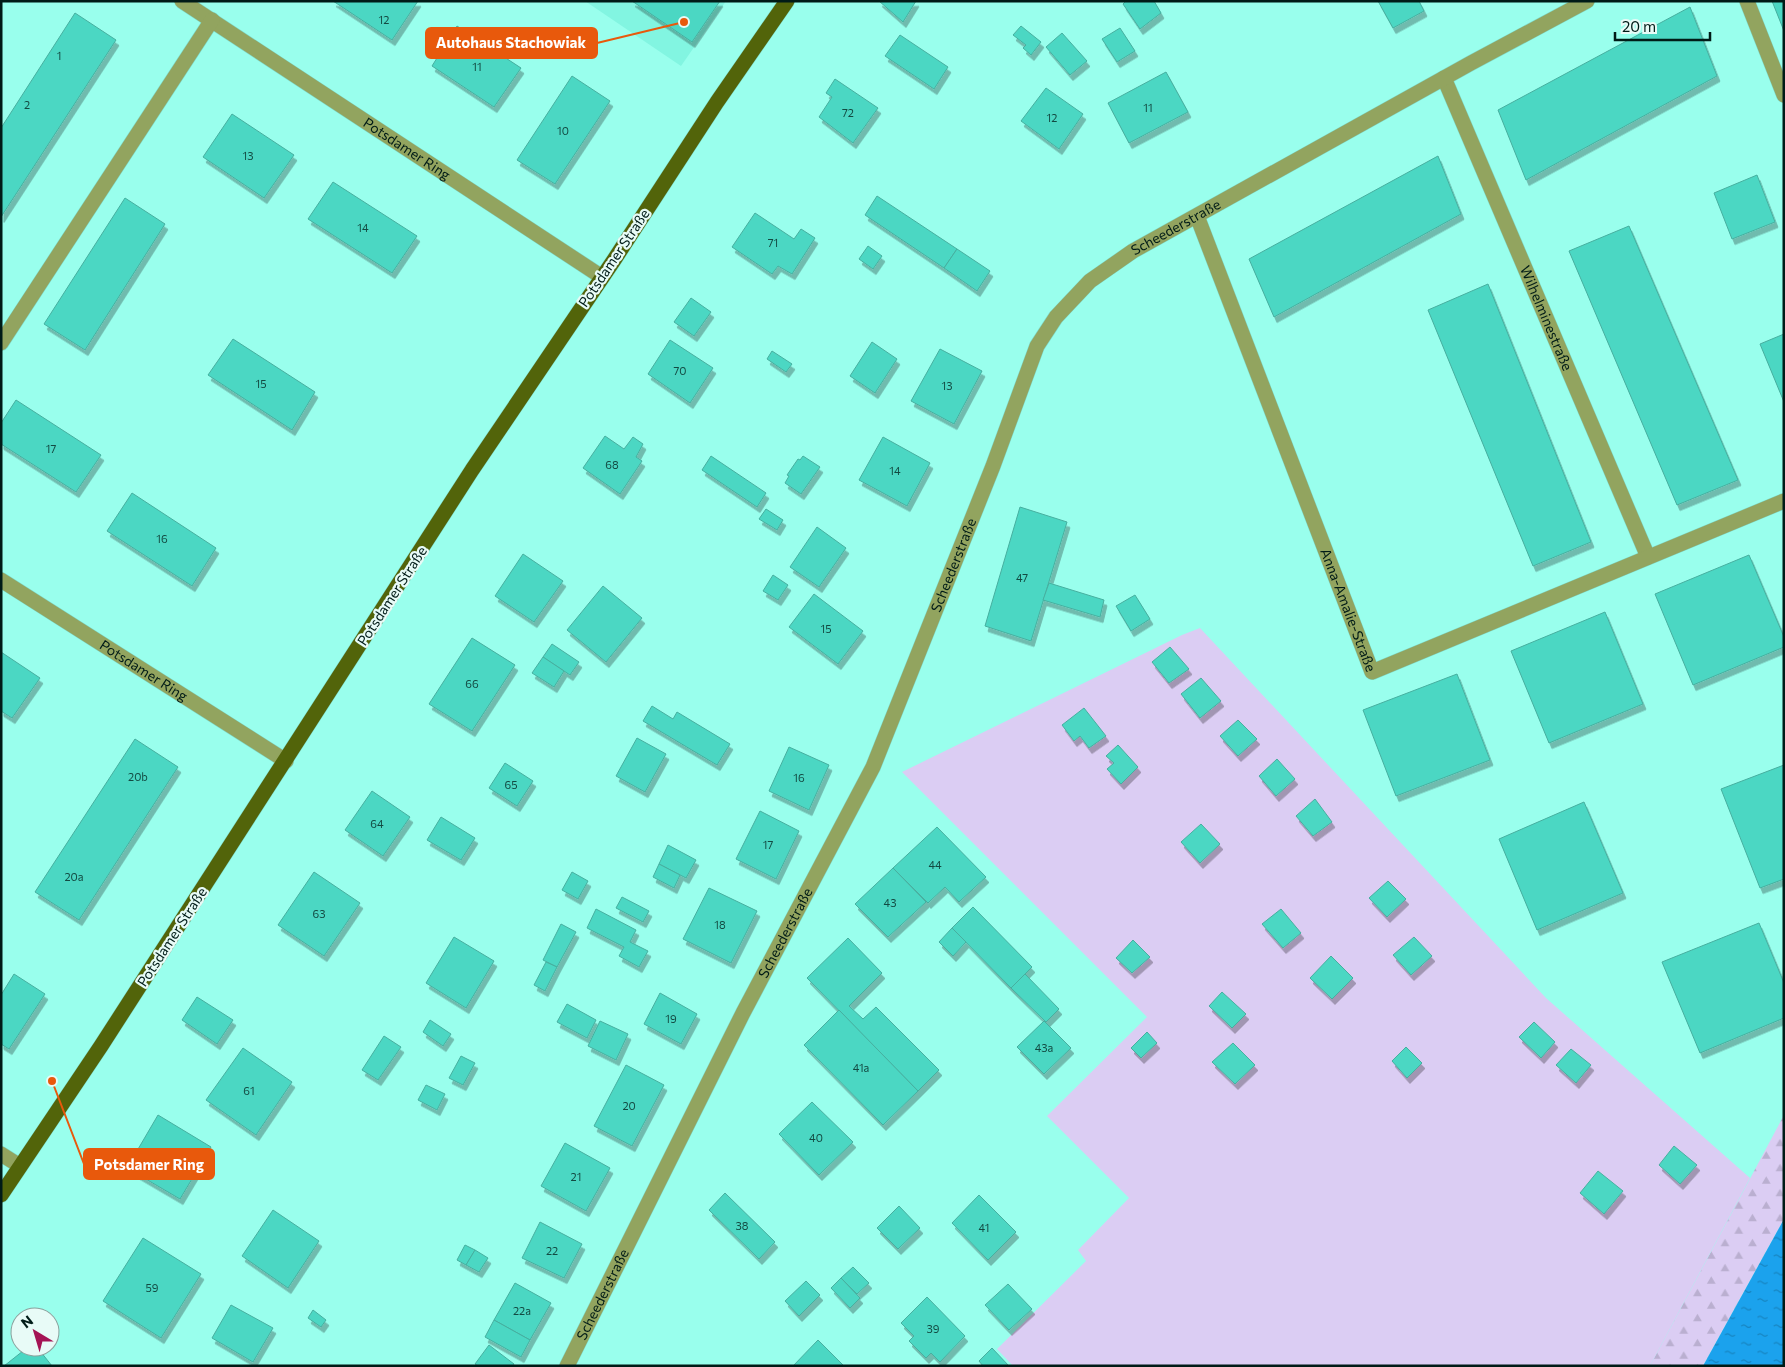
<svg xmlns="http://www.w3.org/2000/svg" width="1785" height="1367" font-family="Commissioner,sans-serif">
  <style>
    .built { fill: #82f5e1 }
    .forest { fill: url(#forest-firs) }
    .garden { fill: #dbcdf3 }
    .water { fill: url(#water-ripples) }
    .building { fill: #4cd7c3; stroke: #46af9f; filter: url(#shadow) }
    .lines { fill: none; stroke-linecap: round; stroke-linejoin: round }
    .minor-casing { stroke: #81dbcb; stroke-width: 16 }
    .major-casing { stroke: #81dbcb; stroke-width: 16 }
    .minor { stroke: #92a45f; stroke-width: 15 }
    .major { stroke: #52640a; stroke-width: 15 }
    .labels { text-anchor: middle; stroke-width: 4.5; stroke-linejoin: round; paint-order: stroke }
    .number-label { font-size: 11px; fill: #134a42 }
    .street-label { font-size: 14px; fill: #001b17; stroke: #e8fbf7 }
    .leader { fill: none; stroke: #e8590c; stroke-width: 2 }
    .callout-dot { fill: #e8590c; stroke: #e8fbf7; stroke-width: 2 }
    .callout { fill: #e8590c; stroke: #e8590c; stroke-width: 2 }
    .callout-label { font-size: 15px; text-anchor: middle; font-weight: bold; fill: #fff }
  </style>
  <defs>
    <pattern id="forest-firs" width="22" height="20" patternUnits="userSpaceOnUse" patternTransform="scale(1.25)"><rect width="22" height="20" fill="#dbcdf3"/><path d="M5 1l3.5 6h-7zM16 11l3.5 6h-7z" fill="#baafd0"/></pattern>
    <pattern id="water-ripples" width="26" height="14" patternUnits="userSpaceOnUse" patternTransform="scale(1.25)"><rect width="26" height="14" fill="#1ba2ed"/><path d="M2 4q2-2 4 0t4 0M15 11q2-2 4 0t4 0" fill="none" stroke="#1683bf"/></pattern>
    <filter id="shadow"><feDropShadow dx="3" dy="5.5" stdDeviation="0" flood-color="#0004"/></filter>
  </defs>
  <rect width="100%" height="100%" fill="#99ffed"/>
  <polygon class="built" points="585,1 726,1 681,66"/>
  <polygon class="forest" points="1784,1115 1784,1219 1703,1366 1650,1366"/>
  <polygon class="garden" points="1200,628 1546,998 1750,1178 1650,1366 1013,1366 997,1349 1086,1261 1078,1250 1129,1198 1047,1116 1147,1017 902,772 1182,635"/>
  <polygon class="water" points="1784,1219 1784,1366 1703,1366"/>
  <g class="building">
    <polygon points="333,1 418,1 392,40"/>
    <polygon points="632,1 720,1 692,42"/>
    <polygon points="879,1 916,1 903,22"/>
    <polygon points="1126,1 1154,1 1161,13 1140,29 1123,4"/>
    <polygon points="1378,1 1419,1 1424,11 1393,28"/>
    <polygon points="1772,1 1784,1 1784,31"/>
    <polygon points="1690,7 1717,76 1526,180 1498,110"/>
    <polygon points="75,13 116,40 1,217 1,128"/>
    <polygon points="457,26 521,68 494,107 432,66"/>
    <polygon points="1021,26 1041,42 1031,55 1023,48 1026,45 1013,35"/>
    <polygon points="1120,28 1135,51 1117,62 1102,39"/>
    <polygon points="1062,33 1087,61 1070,75 1046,47"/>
    <polygon points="900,35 948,67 934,89 885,56"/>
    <polygon points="1166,72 1188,112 1129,143 1108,103"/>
    <polygon points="572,76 610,101 555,184 517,160"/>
    <polygon points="835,79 878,108 853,143 819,117 832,97 826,93"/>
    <polygon points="1046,88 1083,114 1059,149 1021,121"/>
    <polygon points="232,114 294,155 264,198 203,157"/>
    <polygon points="1438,156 1461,214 1274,317 1249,259"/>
    <polygon points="1757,175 1775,222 1732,239 1714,193"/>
    <polygon points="333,182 417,236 392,273 308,219"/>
    <polygon points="877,196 957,249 944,268 865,215"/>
    <polygon points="125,198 165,224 85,350 44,324"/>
    <polygon points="755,213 794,239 801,229 815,238 792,274 778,266 772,274 732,247"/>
    <polygon points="1629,226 1738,480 1677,505 1569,251"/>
    <polygon points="868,246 882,256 873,269 859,259"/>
    <polygon points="957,249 990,271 977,291 944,268"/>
    <polygon points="1488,284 1591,542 1533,566 1428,310"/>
    <polygon points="691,298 711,312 694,336 674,322"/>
    <polygon points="1784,334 1784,402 1760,344"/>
    <polygon points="233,339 315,392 292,430 208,375"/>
    <polygon points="670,340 713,368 690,403 648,374"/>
    <polygon points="872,342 897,359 875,393 850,376"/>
    <polygon points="940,349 982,371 954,424 911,401"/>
    <polygon points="772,351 792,364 786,372 767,359"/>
    <polygon points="16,400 101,455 76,492 1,444 1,423"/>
    <polygon points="605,436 624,449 633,437 643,444 636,457 642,461 620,494 583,468"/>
    <polygon points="883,437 930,463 907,506 859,480"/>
    <polygon points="711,456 766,493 757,507 702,470"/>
    <polygon points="803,456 820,467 801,494 785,483 789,476 787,475 798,459 800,460"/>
    <polygon points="132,493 216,548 192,586 107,531"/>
    <polygon points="1020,507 1067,522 1031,641 985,626"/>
    <polygon points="766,509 783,520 777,530 759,519"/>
    <polygon points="817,527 846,548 819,587 790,567"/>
    <polygon points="523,554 563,581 534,622 495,596"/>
    <polygon points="1749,555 1784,637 1784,647 1693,685 1655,594"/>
    <polygon points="773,575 788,585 778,600 763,591"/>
    <polygon points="1049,583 1104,600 1100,617 1043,600"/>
    <polygon points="603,586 642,618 606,662 567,630"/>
    <polygon points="814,594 863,631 838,664 789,627"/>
    <polygon points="1135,595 1150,619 1131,631 1116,606"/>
    <polygon points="1605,612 1643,704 1549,743 1511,651"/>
    <polygon points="472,638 515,665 472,731 429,704"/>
    <polygon points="552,644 579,662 570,675 543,657"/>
    <polygon points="1170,647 1189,669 1169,683 1152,662"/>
    <polygon points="1,652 40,678 12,718 1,711"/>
    <polygon points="543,657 564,671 554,687 532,673"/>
    <polygon points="1457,674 1490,760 1396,796 1363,710"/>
    <polygon points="1201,678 1221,701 1200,718 1181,694"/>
    <polygon points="652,706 673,719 677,712 730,744 717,765 643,721"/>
    <polygon points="1084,708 1106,736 1089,748 1080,736 1074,741 1062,725"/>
    <polygon points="1238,720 1257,739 1238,756 1220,736"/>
    <polygon points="637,738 666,754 645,792 616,776"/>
    <polygon points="135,739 178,767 79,920 35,892"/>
    <polygon points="1118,745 1138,767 1121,784 1107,769 1114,763 1106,756"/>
    <polygon points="789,747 829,765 809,810 769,791"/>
    <polygon points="1277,759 1295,779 1276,796 1259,776"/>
    <polygon points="505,763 533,781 517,806 489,788"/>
    <polygon points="1784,765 1784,879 1760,888 1721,789"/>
    <polygon points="372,791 410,817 383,856 345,830"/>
    <polygon points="1315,799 1332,822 1313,836 1296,816"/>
    <polygon points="1584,802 1623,893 1537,930 1499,839"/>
    <polygon points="760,811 799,831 776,879 736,859"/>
    <polygon points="441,817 475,838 461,860 427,840"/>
    <polygon points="1201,824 1220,844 1200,863 1181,842"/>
    <polygon points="937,827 986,877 959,902 945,887 928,903 893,868"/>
    <polygon points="668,845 696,860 686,878 659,864"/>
    <polygon points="659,864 680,875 674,888 653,877"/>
    <polygon points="893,868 926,902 888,937 855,904"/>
    <polygon points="314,872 360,903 324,956 278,925"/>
    <polygon points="572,872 588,881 578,899 562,890"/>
    <polygon points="1388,881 1406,899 1387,917 1369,898"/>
    <polygon points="709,888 757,911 731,963 683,939"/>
    <polygon points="622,897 649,911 643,922 616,908"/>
    <polygon points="973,907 1032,967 1011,988 952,928"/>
    <polygon points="596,909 636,930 630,942 648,951 639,967 619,956 624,947 587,928"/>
    <polygon points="1281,909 1301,933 1283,948 1262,924"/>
    <polygon points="1759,923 1784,983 1784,1018 1700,1053 1662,962"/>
    <polygon points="561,924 576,932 557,967 543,960"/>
    <polygon points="952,928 966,942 953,956 939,942"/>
    <polygon points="454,937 494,961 466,1008 426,983"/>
    <polygon points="1414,937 1432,956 1411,975 1393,955"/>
    <polygon points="848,938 882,973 849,1006 863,1019 876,1007 939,1070 918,1091 807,978"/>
    <polygon points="1133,940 1150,957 1132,973 1116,958"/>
    <polygon points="1331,956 1353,978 1332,999 1310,978"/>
    <polygon points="546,962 557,967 545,991 534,985"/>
    <polygon points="14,974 45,994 9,1049 1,1044 1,995"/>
    <polygon points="1025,974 1059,1009 1046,1022 1011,988"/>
    <polygon points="1222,992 1246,1014 1232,1028 1209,1006"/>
    <polygon points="660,993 697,1014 681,1044 644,1024"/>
    <polygon points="197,997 233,1020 217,1044 182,1020"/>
    <polygon points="567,1004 596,1020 587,1038 557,1022"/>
    <polygon points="839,1010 918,1091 883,1125 804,1045"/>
    <polygon points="430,1020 451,1034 443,1046 423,1032"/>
    <polygon points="600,1021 628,1034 616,1060 588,1046"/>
    <polygon points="1044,1021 1071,1048 1044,1074 1017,1047"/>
    <polygon points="1534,1022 1555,1042 1541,1058 1519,1037"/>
    <polygon points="1147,1032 1157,1043 1141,1058 1131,1048"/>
    <polygon points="384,1036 401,1047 378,1080 362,1070"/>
    <polygon points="1233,1043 1255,1065 1235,1084 1212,1062"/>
    <polygon points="1406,1047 1422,1063 1407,1078 1392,1061"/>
    <polygon points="243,1048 292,1082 256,1135 206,1100"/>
    <polygon points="1571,1049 1591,1065 1576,1083 1556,1065"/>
    <polygon points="461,1056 475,1063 463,1085 449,1078"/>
    <polygon points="626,1065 664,1085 632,1146 594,1126"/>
    <polygon points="426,1085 445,1094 437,1110 418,1100"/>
    <polygon points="812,1102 853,1142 819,1175 779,1134"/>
    <polygon points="158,1115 211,1147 180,1199 127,1168"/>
    <polygon points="565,1143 610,1168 586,1211 541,1186"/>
    <polygon points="1674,1146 1697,1165 1680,1184 1659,1165"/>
    <polygon points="1598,1171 1623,1191 1604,1214 1580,1193"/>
    <polygon points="725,1193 775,1242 759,1259 709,1210"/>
    <polygon points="979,1195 1016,1232 988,1260 952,1223"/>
    <polygon points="899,1206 920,1228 898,1249 877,1228"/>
    <polygon points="273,1210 319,1241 288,1288 242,1256"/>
    <polygon points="540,1222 582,1244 564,1278 522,1258"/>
    <polygon points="143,1238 201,1274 161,1338 103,1301"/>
    <polygon points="465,1245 475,1250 466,1265 457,1260"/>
    <polygon points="475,1250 488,1258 479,1272 466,1265"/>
    <polygon points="853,1267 869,1283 857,1294 841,1278"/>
    <polygon points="841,1278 860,1298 850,1308 831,1288"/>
    <polygon points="806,1281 820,1295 799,1316 785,1301"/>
    <polygon points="515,1283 551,1303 530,1340 494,1320"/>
    <polygon points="1008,1284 1032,1309 1009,1330 985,1305"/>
    <polygon points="927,1297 965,1336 940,1362 931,1353 926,1358 909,1341 914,1336 901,1323"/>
    <polygon points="231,1305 273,1328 253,1362 212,1338"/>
    <polygon points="313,1310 326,1320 321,1327 308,1318"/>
    <polygon points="494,1320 530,1340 521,1357 485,1337"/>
    <polygon points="818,1340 844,1366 793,1366"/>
    <polygon points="489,1345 514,1364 513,1366 478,1366 475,1364"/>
    <polygon points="28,1347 37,1347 52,1366 4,1366"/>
    <polygon points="992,1348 1009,1366 983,1366 979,1361"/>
  </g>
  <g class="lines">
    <defs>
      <g id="minor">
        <path id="s1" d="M 182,1 L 602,277"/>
        <polyline points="1747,1 1784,95"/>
        <path id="s2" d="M 1444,78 L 1648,557"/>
        <path id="s3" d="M 1197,216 L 1372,672 L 1784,501"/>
        <polyline points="1,343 212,20"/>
        <path id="s4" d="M 1,580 L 286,761"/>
        <polyline points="1,1154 20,1166"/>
        <path id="s5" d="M 567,1366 L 743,1013 L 873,767 L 993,466 L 1037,346 L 1056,317 L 1090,281 L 1133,251 L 1471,63 L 1587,1"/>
      </g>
      <polyline id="major" points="1,1195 101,1046 472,470 614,260 717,102 787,1"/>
    </defs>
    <use href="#minor" class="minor-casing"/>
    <use href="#major" class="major-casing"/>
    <use href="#minor" class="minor"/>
    <use href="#major" class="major"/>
  </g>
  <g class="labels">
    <g class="number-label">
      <text x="384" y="24">12</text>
      <text x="59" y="60">1</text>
      <text x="477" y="71">11</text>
      <text x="27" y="109">2</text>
      <text x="1148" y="112">11</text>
      <text x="848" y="117">72</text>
      <text x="1052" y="122">12</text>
      <text x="563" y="135">10</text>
      <text x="248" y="160">13</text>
      <text x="363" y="232">14</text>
      <text x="773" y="247">71</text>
      <text x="680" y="375">70</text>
      <text x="261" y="388">15</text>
      <text x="947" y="390">13</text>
      <text x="51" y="453">17</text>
      <text x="612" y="469">68</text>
      <text x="895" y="475">14</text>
      <text x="162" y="543">16</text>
      <text x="1022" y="582">47</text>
      <text x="826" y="633">15</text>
      <text x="472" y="688">66</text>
      <text x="138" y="781">20b</text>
      <text x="799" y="782">16</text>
      <text x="511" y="789">65</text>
      <text x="377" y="828">64</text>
      <text x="768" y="849">17</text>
      <text x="935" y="869">44</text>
      <text x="74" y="881">20a</text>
      <text x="890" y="907">43</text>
      <text x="319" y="918">63</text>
      <text x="720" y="929">18</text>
      <text x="671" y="1023">19</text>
      <text x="1044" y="1052">43a</text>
      <text x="861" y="1072">41a</text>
      <text x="249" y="1095">61</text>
      <text x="629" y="1110">20</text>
      <text x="816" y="1142">40</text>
      <text x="576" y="1181">21</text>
      <text x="742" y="1230">38</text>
      <text x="984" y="1232">41</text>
      <text x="552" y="1255">22</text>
      <text x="152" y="1292">59</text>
      <text x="522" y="1315">22a</text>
      <text x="933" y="1333">39</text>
    </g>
    <g class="street-label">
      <text dy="5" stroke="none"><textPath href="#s1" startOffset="269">Potsdamer Ring</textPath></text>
      <text dy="5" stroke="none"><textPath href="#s5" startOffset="1310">Scheederstraße</textPath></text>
      <text transform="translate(614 258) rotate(-56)" y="5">Potsdamer Straße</text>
      <text dy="5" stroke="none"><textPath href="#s2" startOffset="261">Wilhelminestraße</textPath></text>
      <text dy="5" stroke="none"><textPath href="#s5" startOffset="890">Scheederstraße</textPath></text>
      <text transform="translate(392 596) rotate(-57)" y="5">Potsdamer Straße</text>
      <text dy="5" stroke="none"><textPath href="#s3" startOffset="422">Anna-Amalie-Straße</textPath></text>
      <text dy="5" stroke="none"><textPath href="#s4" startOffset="169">Potsdamer Ring</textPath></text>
      <text dy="5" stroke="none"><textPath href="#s5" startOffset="485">Scheederstraße</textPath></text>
      <text transform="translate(172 937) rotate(-57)" y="5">Potsdamer Straße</text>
      <text dy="5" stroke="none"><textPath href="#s5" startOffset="80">Scheederstraße</textPath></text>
    </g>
  </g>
  <path class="leader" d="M684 22L597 43M52 1081L84 1164"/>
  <g class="callout-dot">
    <circle cx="684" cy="22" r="5"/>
    <circle cx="52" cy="1081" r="5"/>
  </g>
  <g class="callout">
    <rect x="426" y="28" width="171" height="30" rx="5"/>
    <rect x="84" y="1149" width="130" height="30" rx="5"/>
  </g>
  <g class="callout-label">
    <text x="511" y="48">Autohaus Stachowiak</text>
    <text x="149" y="1170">Potsdamer Ring</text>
  </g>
  <rect width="1785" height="1367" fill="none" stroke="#001b17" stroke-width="5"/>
  <g transform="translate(35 1332) rotate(322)"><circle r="24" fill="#e8fbf7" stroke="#8ba19d"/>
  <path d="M0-4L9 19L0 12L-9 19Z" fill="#a41455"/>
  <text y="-8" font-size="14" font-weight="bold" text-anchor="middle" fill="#001b17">N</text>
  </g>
  <path d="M1615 32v8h95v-8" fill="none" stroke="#001b17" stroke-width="2.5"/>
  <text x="1622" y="32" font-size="15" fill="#001b17" stroke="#e8fbf7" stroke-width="4" paint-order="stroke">20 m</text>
</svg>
